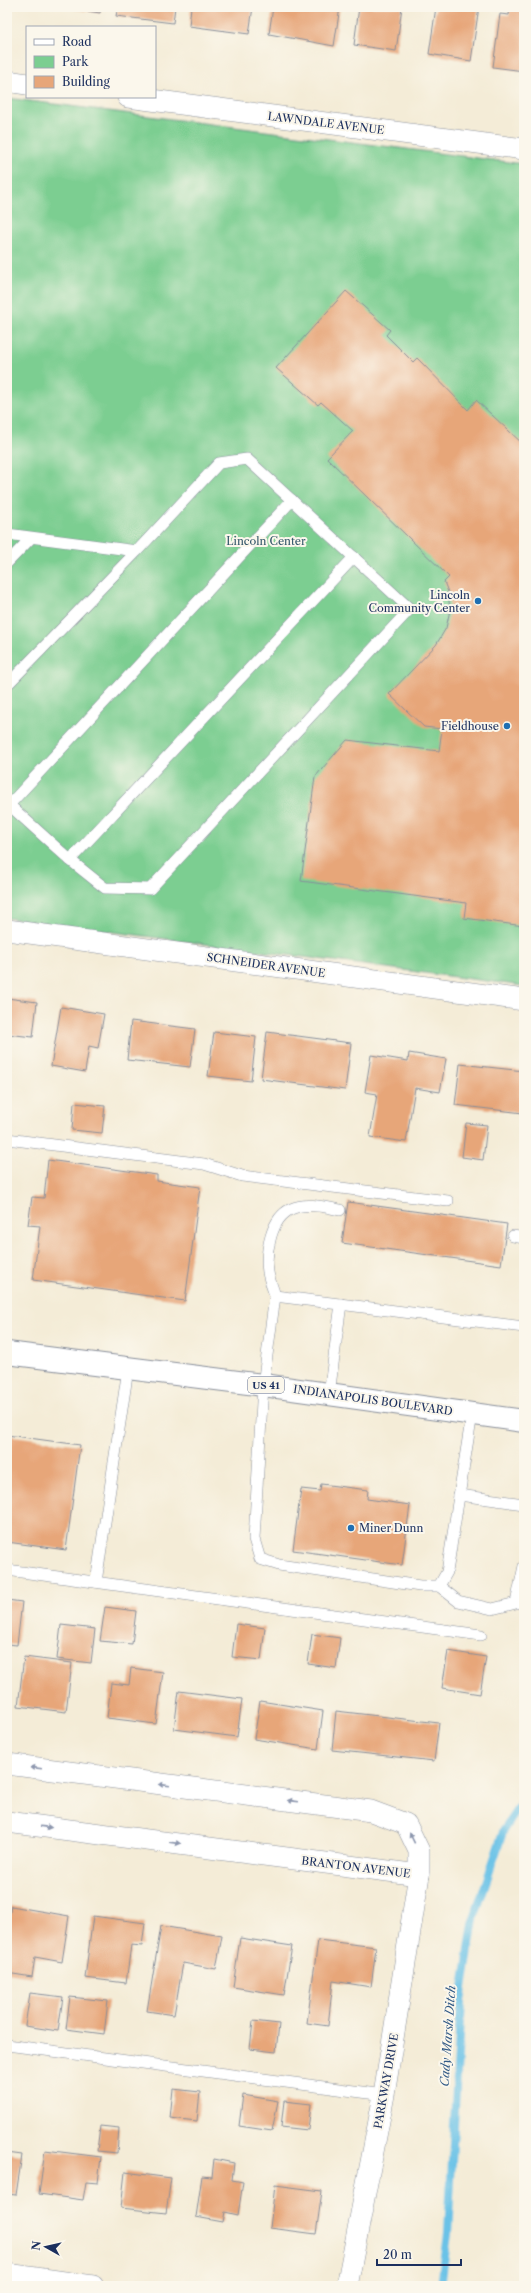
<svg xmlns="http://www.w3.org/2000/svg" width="531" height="2293" font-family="'Libre Caslon Text',serif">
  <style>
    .green { fill: #7bce91; stroke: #4b7e78 }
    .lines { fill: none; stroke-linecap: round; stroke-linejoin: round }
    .stream { stroke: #6ac2e7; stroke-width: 8 }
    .building { fill: #e7a679 }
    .lane-casing { stroke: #888e9a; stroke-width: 12 }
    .street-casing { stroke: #888e9a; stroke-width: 22 }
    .highway-casing { stroke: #888e9a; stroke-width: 24 }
    .lane { stroke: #fff; stroke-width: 11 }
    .street { stroke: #fff; stroke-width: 21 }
    .highway { stroke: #fff; stroke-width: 22 }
    .oneway { fill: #8d97ae }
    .poi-dot { fill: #1f6fb2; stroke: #fbf7ec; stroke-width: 1.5 }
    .labels { text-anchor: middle; stroke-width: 4; stroke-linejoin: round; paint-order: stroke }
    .shield { fill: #fbf7ec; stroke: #5e6b89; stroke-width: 1 }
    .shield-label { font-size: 10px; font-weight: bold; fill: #1b2f5e }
    .street-label { font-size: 11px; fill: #1b2f5e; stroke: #fbf7ec }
    .park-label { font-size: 11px; fill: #33576b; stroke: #fbf7ec }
    .poi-label { font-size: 11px; fill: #1b2f5e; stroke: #fbf7ec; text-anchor: end }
    .water-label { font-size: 12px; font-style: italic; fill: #335b87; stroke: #fbf7ec }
  </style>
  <rect width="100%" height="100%" fill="#fbf7ec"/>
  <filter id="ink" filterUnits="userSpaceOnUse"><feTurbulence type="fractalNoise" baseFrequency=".025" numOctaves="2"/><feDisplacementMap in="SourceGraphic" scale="8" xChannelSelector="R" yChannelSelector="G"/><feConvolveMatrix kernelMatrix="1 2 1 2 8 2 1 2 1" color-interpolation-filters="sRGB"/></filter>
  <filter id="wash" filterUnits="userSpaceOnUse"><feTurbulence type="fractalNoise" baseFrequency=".012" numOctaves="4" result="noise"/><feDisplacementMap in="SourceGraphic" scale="16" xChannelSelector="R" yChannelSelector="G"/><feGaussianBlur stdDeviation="0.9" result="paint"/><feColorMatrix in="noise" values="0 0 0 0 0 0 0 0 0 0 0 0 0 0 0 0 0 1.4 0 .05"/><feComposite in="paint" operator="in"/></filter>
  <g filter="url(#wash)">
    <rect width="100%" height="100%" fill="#f4ecd7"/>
    <polygon class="green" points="7,98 524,164 524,986 7,918"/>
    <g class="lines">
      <polyline class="stream" points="441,2286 448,2233 461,2000 474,1918 504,1829 524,1799"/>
    </g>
    <g id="blocks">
      <g class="building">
        <polygon points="61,7 101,7 100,13"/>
        <polygon points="118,7 175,7 173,23 116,16"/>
        <polygon points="191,7 253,7 249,34 189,26"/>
        <polygon points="273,7 340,7 334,46 269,34"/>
        <polygon points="359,7 402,7 396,51 354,45"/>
        <polygon points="436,7 479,7 471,61 429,54"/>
        <polygon points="510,7 524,7 524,71 493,67 500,14 509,15"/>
        <polygon points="346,291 390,330 386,335 413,362 417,358 468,410 476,400 524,445 524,926 464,918 466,903 301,881 315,777 347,740 439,751 442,729 424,727 389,694 436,645 446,628 450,610 448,592 444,582 449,577 327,458 353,431 321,402 318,405 276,368"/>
        <polygon points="7,998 37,1002 33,1037 7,1034"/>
        <polygon points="61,1007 104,1014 98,1048 89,1046 85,1072 51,1066"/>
        <polygon points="131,1021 195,1029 190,1067 127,1060"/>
        <polygon points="214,1032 256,1037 251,1081 208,1076"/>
        <polygon points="267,1032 351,1043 345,1090 261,1079"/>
        <polygon points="409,1053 446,1059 440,1092 415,1088 406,1142 370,1137 377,1094 365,1092 371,1055 408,1061"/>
        <polygon points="460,1064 524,1071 523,1113 455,1105"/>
        <polygon points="74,1103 105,1106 102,1133 72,1130"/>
        <polygon points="466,1123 487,1125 483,1160 462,1157"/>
        <polygon points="48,1160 157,1175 157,1181 200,1187 185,1301 33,1280 40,1226 28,1225 32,1197 44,1198"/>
        <polygon points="348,1202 507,1224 501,1265 342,1243"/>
        <polygon points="7,1435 80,1445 66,1550 7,1542"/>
        <polygon points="321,1484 368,1490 367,1499 410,1505 402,1565 293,1550 301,1489 320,1491"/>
        <polygon points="7,1600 22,1602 17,1645 7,1644"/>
        <polygon points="105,1607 136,1611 132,1644 100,1641"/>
        <polygon points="236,1624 265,1628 261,1660 232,1657"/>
        <polygon points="61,1625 95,1629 91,1663 57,1659"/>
        <polygon points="312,1634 340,1638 336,1668 308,1664"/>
        <polygon points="448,1651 486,1657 480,1694 442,1688"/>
        <polygon points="24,1657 72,1663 66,1712 18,1706"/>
        <polygon points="131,1668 163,1672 156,1724 107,1718 111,1683 129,1685"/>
        <polygon points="179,1691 242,1699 237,1737 174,1729"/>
        <polygon points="260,1701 323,1711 318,1749 254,1739"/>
        <polygon points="336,1711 439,1723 434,1761 332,1750"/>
        <polygon points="11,1906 69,1916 62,1962 35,1957 32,1977 7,1973 7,1928"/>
        <polygon points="93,1916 145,1923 142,1946 131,1945 126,1983 85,1978"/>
        <polygon points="161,1926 222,1936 216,1969 183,1963 174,2015 147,2011"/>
        <polygon points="240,1938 292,1946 284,1995 233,1987"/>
        <polygon points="318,1940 376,1947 371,1987 333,1981 328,2026 307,2023"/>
        <polygon points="30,1993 63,1997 58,2031 25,2026"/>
        <polygon points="70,1997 108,2001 104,2034 66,2029"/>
        <polygon points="253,2021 279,2024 276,2052 250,2049"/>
        <polygon points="173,2089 200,2092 197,2121 170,2118"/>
        <polygon points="243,2095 278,2101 272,2131 239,2126"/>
        <polygon points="284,2101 311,2104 308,2130 281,2127"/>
        <polygon points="100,2126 119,2128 117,2153 97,2151"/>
        <polygon points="45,2150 101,2157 98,2183 86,2182 83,2200 39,2194"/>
        <polygon points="7,2153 22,2155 16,2195 7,2194"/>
        <polygon points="214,2159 234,2163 232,2180 243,2182 238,2215 225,2212 223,2222 196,2217 202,2176 212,2177"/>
        <polygon points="125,2172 171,2178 166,2213 121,2208"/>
        <polygon points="275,2185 322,2191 316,2234 270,2228"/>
      </g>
    </g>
  </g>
  <g filter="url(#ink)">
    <use href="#blocks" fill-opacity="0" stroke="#888e9a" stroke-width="1"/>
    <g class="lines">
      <defs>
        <g id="lane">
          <polyline points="7,534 137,551 219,463 247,459 410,609 150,889 105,888 70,860 7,803"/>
          <polyline points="7,563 31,538"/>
          <polyline points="7,685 137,551"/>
          <polyline points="9,805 292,500"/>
          <polyline points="70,860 354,557"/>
          <polyline points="7,1139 204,1164 242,1176 448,1201"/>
          <polyline points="513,1236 524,1238"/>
          <path d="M 275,1296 C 273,1288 269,1280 268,1272 C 265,1252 271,1218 291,1209 C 306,1202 325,1207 340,1210"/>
          <polyline points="329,1394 341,1304"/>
          <polyline points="472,1414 447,1572 439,1586 420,1586 279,1565 260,1559 254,1539 263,1385 275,1296 524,1327"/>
          <polyline points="459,1495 524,1504"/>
          <polyline points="7,1570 481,1635"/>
          <polyline points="96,1582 128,1369"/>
          <polyline points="439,1586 458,1601 492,1609 516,1603 524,1566"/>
          <polyline points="7,2045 384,2095"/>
        </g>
        <g id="street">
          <polyline points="7,81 27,84"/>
          <polyline points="128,97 524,149"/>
          <polyline points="7,930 524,1000"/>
          <polyline points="7,1764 371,1811 406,1824 419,1851 419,1875 384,2095 347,2286"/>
          <polyline points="7,1822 419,1875"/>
          <polyline points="7,2274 93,2286"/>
        </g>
        <polyline id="highway" points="7,1353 263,1385 524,1421"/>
      </defs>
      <use href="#lane" class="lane-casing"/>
      <use href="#street" class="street-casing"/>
      <use href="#highway" class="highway-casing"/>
      <use href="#lane" class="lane"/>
      <use href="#street" class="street"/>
      <use href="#highway" class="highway"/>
    </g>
    <defs><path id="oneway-solid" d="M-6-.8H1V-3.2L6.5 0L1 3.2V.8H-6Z"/></defs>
    <g class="oneway">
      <use href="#oneway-solid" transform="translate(36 1768) rotate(-173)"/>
      <use href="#oneway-solid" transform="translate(164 1785) rotate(-173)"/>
      <use href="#oneway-solid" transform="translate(293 1801) rotate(-173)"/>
      <use href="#oneway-solid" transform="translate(46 1827) rotate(7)"/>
      <use href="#oneway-solid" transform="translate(412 1838) rotate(-116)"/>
      <use href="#oneway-solid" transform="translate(175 1843) rotate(7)"/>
    </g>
  </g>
  <g class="poi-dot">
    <circle cx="478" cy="601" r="4"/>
    <circle cx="507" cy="726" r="4"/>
    <circle cx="351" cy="1528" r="4"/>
  </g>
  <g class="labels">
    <rect class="shield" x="248" y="1377" width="36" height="16" rx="3"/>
    <g class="shield-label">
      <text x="266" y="1389">US 41</text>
    </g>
    <g class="street-label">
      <text transform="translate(326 123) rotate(7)" y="4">LAWNDALE AVENUE</text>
      <text transform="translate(266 965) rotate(8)" y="4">SCHNEIDER AVENUE</text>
      <text transform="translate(373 1400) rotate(8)" y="4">INDIANAPOLIS BOULEVARD</text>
      <text transform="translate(356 1867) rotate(7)" y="4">BRANTON AVENUE</text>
      <text transform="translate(386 2081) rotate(-80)" y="4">PARKWAY DRIVE</text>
    </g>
    <g class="park-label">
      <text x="266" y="545">Lincoln Center</text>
    </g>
    <g class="poi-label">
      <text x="470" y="599">Lincoln<tspan x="470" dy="13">Community Center</tspan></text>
      <text x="499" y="730">Fieldhouse</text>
      <text x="359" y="1532" text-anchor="start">Miner Dunn</text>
    </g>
    <g class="water-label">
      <text transform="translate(448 2036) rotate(-86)" y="4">Cady Marsh Ditch</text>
    </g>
  </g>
  <rect width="531" height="2293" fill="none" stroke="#fbf7ec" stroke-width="24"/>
  <rect x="26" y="26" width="130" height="72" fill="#fbf7ec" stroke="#a1a7b3"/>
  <rect x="34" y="39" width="20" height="6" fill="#ffffff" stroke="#a1a7b3"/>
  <text x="62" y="46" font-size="12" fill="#1b2f5e">Road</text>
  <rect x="34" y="56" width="20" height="12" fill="#7bce91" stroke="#a1a7b3"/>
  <text x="62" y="66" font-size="12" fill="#1b2f5e">Park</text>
  <rect x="34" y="76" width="20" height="12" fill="#e7a679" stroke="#a1a7b3"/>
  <text x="62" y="86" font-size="12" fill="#1b2f5e">Building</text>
  <g transform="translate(46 2247) rotate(278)" stroke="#fbf7ec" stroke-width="3" paint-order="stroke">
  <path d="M0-3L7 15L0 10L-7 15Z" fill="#1b2f5e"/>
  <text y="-6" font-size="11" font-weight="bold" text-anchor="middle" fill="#1b2f5e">N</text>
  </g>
  <path d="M377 2259v6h84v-6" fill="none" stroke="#1b2f5e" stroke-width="2"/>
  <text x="383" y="2259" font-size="12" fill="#1b2f5e" stroke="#fbf7ec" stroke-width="3" paint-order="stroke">20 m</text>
</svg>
